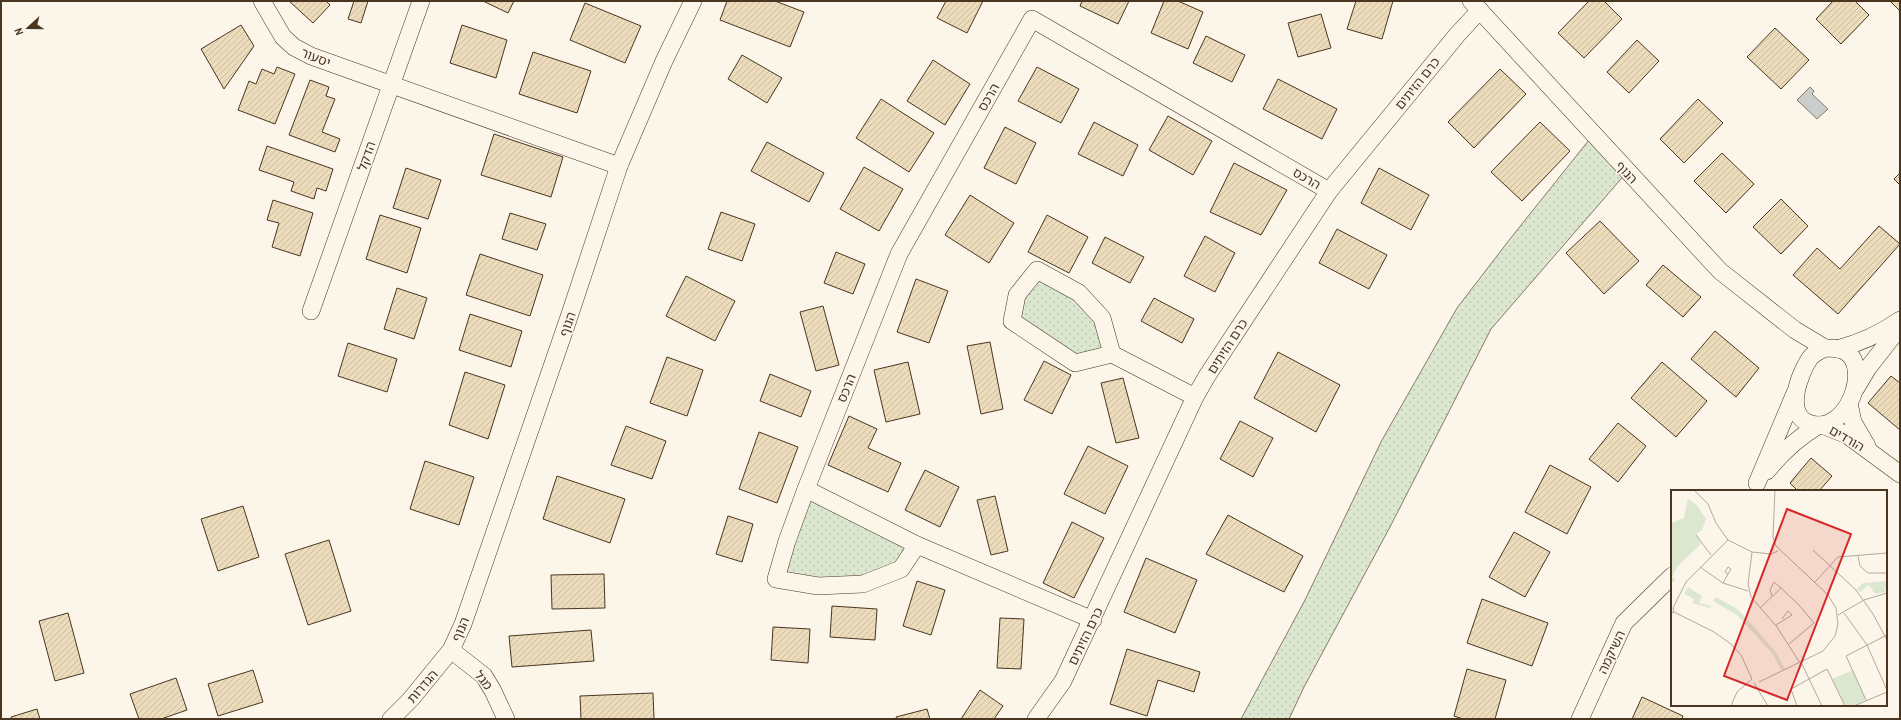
<svg xmlns="http://www.w3.org/2000/svg" width="1901" height="720" font-family="'Archivo Narrow','Noto Sans Hebrew',sans-serif">
  <style>
    .park { fill: url(#park-dots); stroke: #887966 }
    .water { fill: #c9cecd; stroke: #887966 }
    .building { fill: url(#building-hatch); stroke: #4a3520 }
    .lines { fill: none; stroke-linecap: round; stroke-linejoin: round }
    .minor-casing { stroke: #4a3520; stroke-width: 18 }
    .minor { stroke: #fbf6e9; stroke-width: 17 }
    .labels { text-anchor: middle; stroke-width: 3; stroke-linejoin: round; paint-order: stroke }
    .street-label { font-size: 13px; fill: #4a3520; stroke: #fbf6e9 }
    .inset-road { fill: none; stroke: #b4a999; stroke-width: 1 }
    .view { fill: #d62828; fill-opacity: 0.15; stroke: #d62828; stroke-width: 2 }
    .inset-edge { fill: none; stroke: #4a3520; stroke-width: 2 }
  </style>
  <defs>
    <pattern id="park-dots" width="8" height="8" patternUnits="userSpaceOnUse"><rect width="8" height="8" fill="#dce7d0"/><path d="M2 2h.1M6 6h.1" fill="none" stroke="#bec7b2" stroke-width="1.8" stroke-linecap="round"/></pattern>
    <pattern id="building-hatch" width="6" height="6" patternUnits="userSpaceOnUse"><rect width="6" height="6" fill="#ecdcbc"/><path d="M-1 1l2-2M0 6l6-6M5 7l2-2" fill="none" stroke="#ccbda1"/></pattern>
  </defs>
  <rect width="100%" height="100%" fill="#fbf6e9"/>
  <g class="park">
    <polygon points="1593,135 1627,172 1491,329 1391,525 1304,687 1289,719 1241,719 1305,600 1382,440 1457,308 1510,239"/>
    <polygon points="1037,270 1079,293 1112,354 1075,363 1012,321"/>
    <polygon points="806,489 917,545 901,569 863,584 776,579"/>
  </g>
  <polygon class="water" points="1810,87 1814,91 1812,94 1828,109 1817,119 1797,100"/>
  <g class="building">
    <polygon points="289,1 326,1 330,5 313,23"/>
    <polygon points="354,1 368,1 361,23 348,19"/>
    <polygon points="483,1 514,1 508,13"/>
    <polygon points="727,1 775,1 804,12 790,47 720,20"/>
    <polygon points="946,1 983,1 967,33 937,18"/>
    <polygon points="1082,1 1129,1 1118,24 1080,6"/>
    <polygon points="1164,1 1178,1 1203,12 1188,49 1151,33"/>
    <polygon points="1356,1 1393,1 1382,39 1347,29"/>
    <polygon points="1589,1 1604,1 1622,19 1584,58 1558,33"/>
    <polygon points="1833,1 1855,1 1869,15 1841,44 1816,19"/>
    <polygon points="1890,1 1900,1 1900,11"/>
    <polygon points="585,3 641,26 625,63 570,40"/>
    <polygon points="1321,14 1331,48 1298,57 1288,23"/>
    <polygon points="241,25 254,46 224,89 201,49"/>
    <polygon points="462,25 507,40 496,78 450,63"/>
    <polygon points="1775,28 1809,60 1781,89 1747,57"/>
    <polygon points="1206,36 1245,55 1232,82 1193,63"/>
    <polygon points="1637,40 1659,61 1629,93 1607,72"/>
    <polygon points="533,52 591,71 577,113 519,94"/>
    <polygon points="742,55 782,78 767,103 728,79"/>
    <polygon points="933,60 970,84 945,125 907,101"/>
    <polygon points="277,67 295,74 275,124 238,110 249,81 256,84 262,69 274,74"/>
    <polygon points="1037,67 1079,89 1061,123 1018,101"/>
    <polygon points="1500,69 1526,94 1474,148 1448,122"/>
    <polygon points="1278,79 1337,109 1322,139 1263,109"/>
    <polygon points="310,80 329,87 326,96 335,99 322,132 340,139 335,152 289,135"/>
    <polygon points="881,99 934,133 909,172 856,138"/>
    <polygon points="1698,99 1723,123 1684,163 1660,139"/>
    <polygon points="1168,116 1212,141 1193,175 1149,150"/>
    <polygon points="1094,122 1138,145 1123,176 1078,154"/>
    <polygon points="1540,122 1570,151 1522,201 1491,172"/>
    <polygon points="1005,127 1036,143 1016,184 984,168"/>
    <polygon points="494,134 563,157 551,197 481,175"/>
    <polygon points="767,142 824,173 809,202 751,171"/>
    <polygon points="267,146 333,169 326,191 317,188 314,199 291,191 294,182 259,170"/>
    <polygon points="1722,153 1754,184 1726,213 1694,181"/>
    <polygon points="1234,163 1287,190 1261,235 1210,212"/>
    <polygon points="864,167 903,189 879,231 840,209"/>
    <polygon points="406,168 441,180 428,219 393,208"/>
    <polygon points="1379,168 1429,195 1411,230 1361,203"/>
    <polygon points="1900,173 1900,185 1894,179"/>
    <polygon points="970,195 1014,223 989,263 945,235"/>
    <polygon points="1781,199 1808,226 1781,254 1753,227"/>
    <polygon points="273,200 313,213 300,256 272,247 279,223 267,220"/>
    <polygon points="721,212 755,224 742,261 708,249"/>
    <polygon points="510,213 546,224 537,250 502,239"/>
    <polygon points="380,215 421,228 407,273 366,259"/>
    <polygon points="1047,215 1088,237 1069,273 1028,252"/>
    <polygon points="1600,221 1639,261 1604,294 1566,253"/>
    <polygon points="1879,226 1900,244 1838,314 1793,275 1817,248 1840,269"/>
    <polygon points="1337,229 1387,255 1369,289 1319,263"/>
    <polygon points="1205,236 1235,253 1215,292 1184,276"/>
    <polygon points="1105,237 1144,257 1130,283 1092,263"/>
    <polygon points="836,252 865,264 853,294 824,283"/>
    <polygon points="480,254 543,275 530,316 466,295"/>
    <polygon points="1663,265 1701,297 1683,317 1646,285"/>
    <polygon points="686,276 735,301 715,341 666,316"/>
    <polygon points="916,279 948,291 929,343 897,332"/>
    <polygon points="397,288 427,298 414,339 384,329"/>
    <polygon points="1154,298 1194,319 1182,343 1141,321"/>
    <polygon points="823,306 839,365 816,371 800,312"/>
    <polygon points="470,314 522,331 511,367 459,350"/>
    <polygon points="1715,331 1759,368 1736,397 1691,359"/>
    <polygon points="990,342 1003,409 981,414 967,346"/>
    <polygon points="348,343 397,359 387,392 338,376"/>
    <polygon points="1278,352 1340,385 1316,432 1254,398"/>
    <polygon points="667,357 703,370 687,416 650,403"/>
    <polygon points="1044,361 1071,375 1052,414 1024,400"/>
    <polygon points="908,362 920,414 886,422 874,370"/>
    <polygon points="1662,362 1707,401 1676,437 1631,398"/>
    <polygon points="465,372 505,385 488,439 449,425"/>
    <polygon points="770,374 811,391 801,417 760,401"/>
    <polygon points="1891,376 1900,383 1900,430 1868,403"/>
    <polygon points="1123,378 1139,438 1116,443 1101,383"/>
    <polygon points="849,416 877,429 868,448 901,463 888,492 828,465"/>
    <polygon points="1240,421 1273,438 1253,477 1220,459"/>
    <polygon points="1618,423 1646,446 1618,482 1589,459"/>
    <polygon points="626,426 666,441 652,479 611,465"/>
    <polygon points="759,432 798,447 777,503 739,489"/>
    <polygon points="1088,446 1128,466 1105,514 1064,494"/>
    <polygon points="1811,458 1832,476 1819,491 1798,491 1790,483"/>
    <polygon points="425,461 474,477 459,525 410,509"/>
    <polygon points="1550,465 1591,487 1567,534 1525,512"/>
    <polygon points="925,470 959,487 940,527 905,510"/>
    <polygon points="557,476 625,499 610,543 543,519"/>
    <polygon points="995,496 1008,551 991,555 977,500"/>
    <polygon points="243,506 259,557 218,571 201,519"/>
    <polygon points="1228,515 1303,556 1284,592 1206,554"/>
    <polygon points="728,516 753,524 742,562 716,554"/>
    <polygon points="1072,522 1104,538 1074,598 1043,583"/>
    <polygon points="1514,532 1550,552 1525,597 1489,577"/>
    <polygon points="329,540 351,611 308,625 285,554"/>
    <polygon points="1146,558 1197,580 1175,633 1124,612"/>
    <polygon points="604,574 605,608 552,609 551,575"/>
    <polygon points="917,581 945,590 931,635 903,626"/>
    <polygon points="1482,599 1548,623 1532,666 1467,643"/>
    <polygon points="832,606 877,609 875,640 830,637"/>
    <polygon points="68,613 84,673 55,681 39,621"/>
    <polygon points="1000,618 1024,619 1021,669 997,668"/>
    <polygon points="773,627 810,629 808,663 771,660"/>
    <polygon points="591,630 594,661 512,667 509,636"/>
    <polygon points="1127,649 1200,672 1194,692 1158,680 1147,716 1110,704"/>
    <polygon points="1467,669 1506,680 1495,719 1463,719 1454,716"/>
    <polygon points="253,670 263,702 218,716 208,684"/>
    <polygon points="176,678 187,710 161,719 139,719 130,694"/>
    <polygon points="980,690 1003,706 994,719 961,719"/>
    <polygon points="653,693 654,719 581,719 580,696"/>
    <polygon points="1642,697 1683,716 1682,719 1632,719"/>
    <polygon points="37,709 40,719 12,719 11,717"/>
    <polygon points="927,709 930,719 897,719 896,717"/>
  </g>
  <g class="lines">
    <defs>
      <g id="minor">
        <polyline points="262,1 283,37 294,47 311,56 619,166"/>
        <polyline points="1471,1 1720,271 1795,330 1825,348"/>
        <polyline points="311,311 421,1"/>
        <path d="M 1825,348 C 1832,348 1840,348 1846,352 C 1871,367 1848,434 1811,424 C 1783,416 1799,374 1810,358 C 1814,353 1820,351 1825,348 Z"/>
        <path d="M 1837,349 C 1860,343 1880,334 1900,320"/>
        <polyline points="1112,354 1075,363 1012,321 1017,295 1037,270 1079,293 1102,318 1112,354 1195,397"/>
        <polyline points="1856,388 1868,368 1900,327"/>
        <polyline points="1849,403 1853,422 1867,446"/>
        <polyline points="1822,425 1847,435 1900,474"/>
        <path d="M 1767,471 C 1782,452 1799,437 1819,425"/>
        <polyline points="1757,483 1795,393"/>
        <polyline points="806,489 787,541 776,579 818,586 863,584 901,569 917,545"/>
        <polyline points="1093,620 917,545 806,489 899,254 1032,19 1329,191"/>
        <polyline points="451,650 484,676 493,691 506,719"/>
        <polyline points="391,719 411,699 451,650 463,624 568,320 619,166 664,61 693,1"/>
        <polyline points="1036,719 1063,681 1195,397 1207,376 1329,191 1457,35 1480,10"/>
        <polyline points="1580,719 1624,623 1672,576"/>
      </g>
    </defs>
    <use href="#minor" class="minor-casing"/>
    <use href="#minor" class="minor"/>
  </g>
  <g class="labels">
    <g class="street-label">
      <text transform="translate(316 57) rotate(22)" y="5">יסעור</text>
      <text transform="translate(1417 83) rotate(-51)" y="5">כרם הזיתים</text>
      <text transform="translate(988 97) rotate(-60)" y="5">הרכס</text>
      <text transform="translate(366 156) rotate(-71)" y="5">הדקל</text>
      <text transform="translate(1627 172) rotate(47)" y="5">הנוף</text>
      <text transform="translate(1307 178) rotate(30)" y="5">הרכס</text>
      <text transform="translate(567 324) rotate(-71)" y="5">הנוף</text>
      <text transform="translate(1227 346) rotate(-57)" y="5">כרם הזיתים</text>
      <text transform="translate(846 388) rotate(-68)" y="5">הרכס</text>
      <text transform="translate(1847 438) rotate(30)" y="5">הורדים</text>
      <text transform="translate(460 629) rotate(-67)" y="5">הנוף</text>
      <text transform="translate(1085 636) rotate(-64)" y="5">כרם הזיתים</text>
      <text transform="translate(1611 652) rotate(-65)" y="5">השיקמה</text>
      <text transform="translate(484 680) rotate(51)" y="5">מגל</text>
      <text transform="translate(422 686) rotate(-49)" y="5">הגדרות</text>
    </g>
  </g>
  <g transform="translate(1671 490)">
    <rect width="216" height="216" fill="#fbf6e9"/>
    <path d="M 17,9 L 26,15 L 35,29 L 31,40 L 25,45 L 30,54 L 6,77 L 1,87 L 5,90 L 1,92 L 0,33 L 13,28 ZM 216,91 L 216,101 L 211,94 L 200,98 L 198,95 L 189,102 L 186,99 L 192,93 ZM 17,97 L 31,106 L 28,113 L 40,116 L 39,118 L 21,113 L 23,109 L 13,104 Z" fill="#dce7d0"/>
    <path d="M 211,94 L 215,102 L 204,104 L 200,98 ZM 45,107 L 66,119 L 75,128 L 104,161 L 114,179 L 110,180 L 101,163 L 66,125 L 42,111 ZM 182,180 L 195,210 L 183,216 L 174,216 L 161,189 Z" fill="#dce7d0"/>
    <path class="inset-road" d="M 23,0 L 37,14 L 45,33 L 57,50 L 81,62 L 100,64 L 107,61M 25,45 L 40,65M 142,60 L 185,100 L 202,124 L 216,150M 81,62 L 77,94 L 80,107 L 106,137 L 129,173M 187,66 L 189,76 L 197,83 L 216,83M 29,77 L 52,93 L 77,101M 144,92 L 167,67 L 216,63M 52,93 L 57,84 L 60,79 L 57,77 L 54,82 L 57,84M 101,106 L 99,100 L 103,92 L 110,98M 89,118 L 110,98 L 127,114 L 143,133 L 118,154M 3,122 L 43,142 L 60,154 L 70,165 L 81,189M 0,123 L 3,122 L 2,118 L 15,92 L 57,50M 173,123 L 196,155 L 216,200M 167,125 L 193,110 L 216,103M 105,135 L 121,125 L 117,121 L 111,129M 130,172 L 151,216M 88,192 L 152,161 L 164,146 L 167,134 L 165,118 L 157,105 L 105,56 L 102,47 L 104,0M 83,193 L 97,216M 195,210 L 175,166 L 216,145M 60,216 L 66,202 L 81,189M 126,216 L 120,199 L 156,179 L 174,216M 183,216 L 216,202"/>
    <path class="view" d="M 116,19 L 180,44 L 116,210 L 53,186 Z"/>
    <rect width="216" height="216" class="inset-edge"/>
  </g>
  <rect width="1901" height="720" fill="none" stroke="#4a3520" stroke-width="4"/>
  <g transform="translate(28 28) rotate(249)" stroke="#fbf6e9" stroke-width="3" paint-order="stroke">
  <path d="M0-3L7 15L0 10L-7 15Z" fill="#4a3520"/>
  <text y="-6" font-size="11" font-weight="bold" text-anchor="middle" fill="#4a3520">N</text>
  </g>
</svg>
